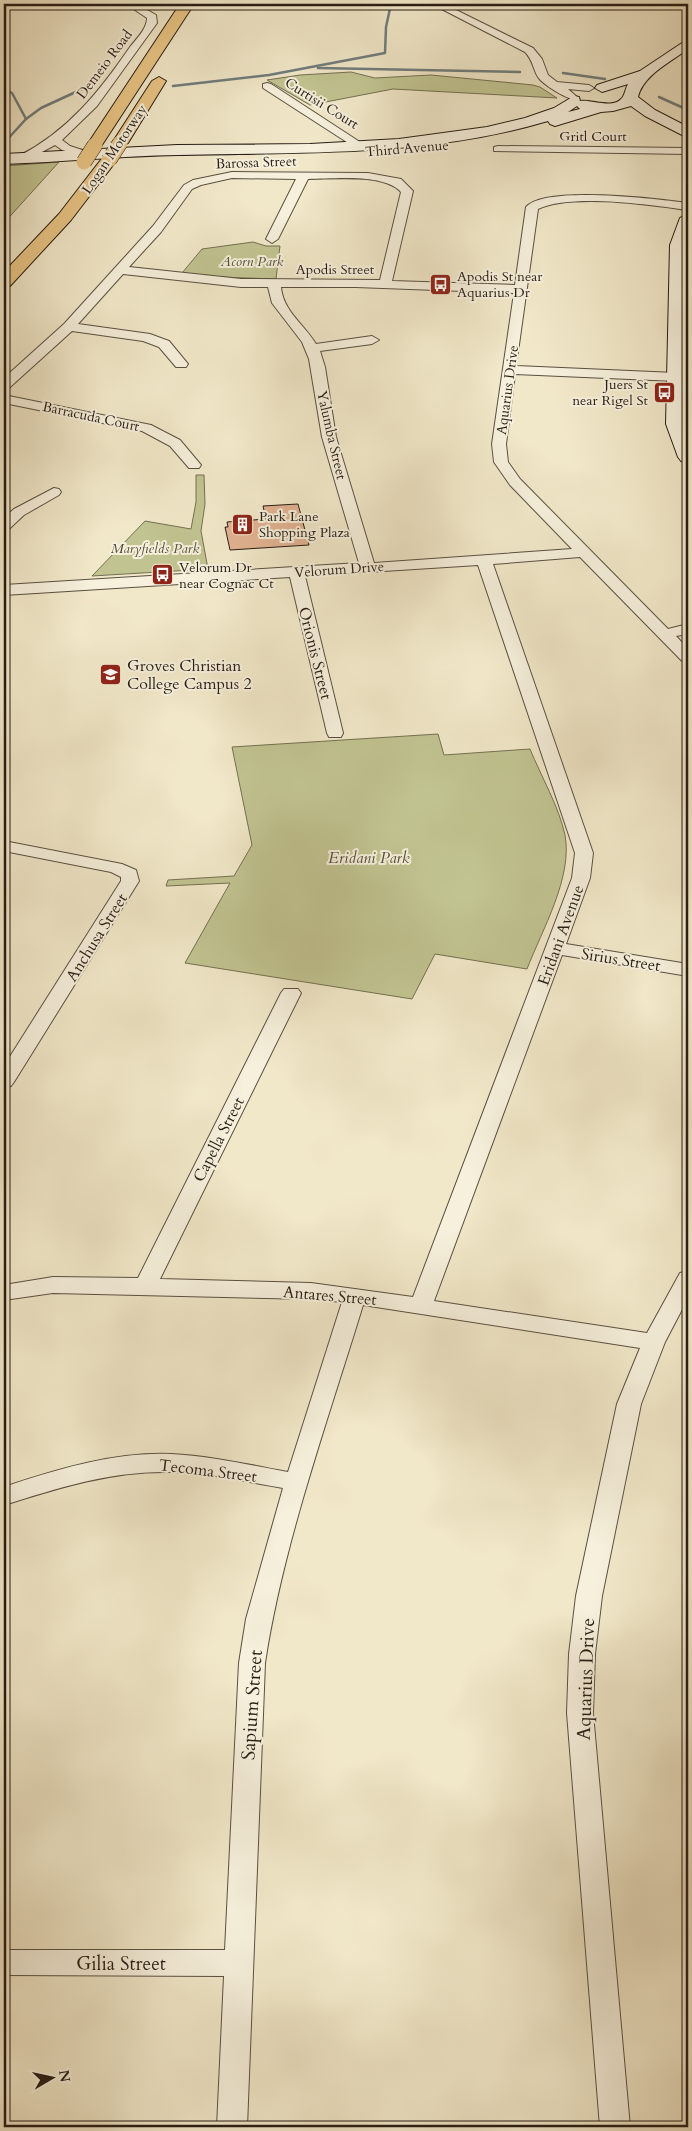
<svg xmlns="http://www.w3.org/2000/svg" width="692" height="2131" font-family="Cardo,serif">
  <style>
    .green { fill: #c1c491; stroke: #747053 }
    .lines { fill: none; stroke-linecap: round; stroke-linejoin: round }
    .stream { stroke: #707d7d; stroke-width: 2.5 }
    .building { fill: #e2b392; stroke: #271d15 }
    .street-casing { stroke: #5a5042; stroke-width: 2 }
    .secondary-casing { stroke: #271d15; stroke-width: 2 }
    .highway-casing { stroke: #271d15; stroke-width: 2 }
    .street { fill: #f6f0dc; fill-rule: evenodd }
    .secondary { fill: #f6f0dc; fill-rule: evenodd }
    .highway { fill: #e8c484; fill-rule: evenodd }
    .highway-bridge-casing { stroke: #271d15; stroke-width: 16; stroke-linecap: butt }
    .highway-bridge { stroke: #e8c484; stroke-width: 15 }
    .labels { text-anchor: middle; stroke-width: 4; stroke-linejoin: round; paint-order: stroke }
    .far-street-label { font-size: 14px; fill: #271d15; stroke: #f6f0dc }
    .far-park-label { font-size: 14px; font-style: italic; fill: #554f3a; stroke: #f6f0dc }
    .far-poi-label { font-size: 14px; fill: #271d15; stroke: #f6f0dc; text-anchor: start }
    .street-label { font-size: 16px; fill: #271d15; stroke: #f6f0dc }
    .poi-label { font-size: 16px; fill: #271d15; stroke: #f6f0dc; text-anchor: start }
    .park-label { font-size: 16px; font-style: italic; fill: #554f3a; stroke: #f6f0dc }
    .near-street-label { font-size: 19px; fill: #271d15; stroke: #f6f0dc }
  </style>
  <rect width="100%" height="100%" fill="#f1e8c9"/>
  <filter id="stains"><feTurbulence type="fractalNoise" baseFrequency=".004" numOctaves="4"/><feColorMatrix values="0 0 0 0 .2 0 0 0 0 .09 0 0 0 0 .02 0 0 0 .5 -.17"/></filter>
  <radialGradient id="worn" r=".72"><stop offset=".6" stop-color="#630" stop-opacity="0"/><stop offset="1" stop-color="#630" stop-opacity=".3"/></radialGradient>
  <g class="green">
    <polygon points="351,72 375,78 431,75 533,85 540,87 557,98 393,89 310,105 267,80 300,75"/>
    <polygon points="59,162 4,223 4,166"/>
    <polygon points="253,242 266,246 280,246 276,279 219,277 182,273 202,249"/>
    <polygon points="196,475 204,475 205,504 201,531 208,569 92,576 145,521 191,529 196,502"/>
    <path d="M 438,734 L 444,755 L 530,749 C 541,776 559,807 565,835 C 573,877 542,930 527,969 L 435,954 L 412,999 L 185,963 L 230,883 L 166,886 L 168,880 L 234,876 L 252,845 L 232,747 Z"/>
  </g>
  <g class="lines">
    <g class="stream">
      <polyline points="164,8 166,4"/>
      <polyline points="318,68 520,72"/>
      <polyline points="563,73 605,79"/>
      <polyline points="173,86 269,75 385,53 386,27 391,4"/>
      <polyline points="4,89 12,93 26,119"/>
      <polyline points="659,97 688,110"/>
      <polyline points="4,143 26,119 41,108 91,85"/>
    </g>
  </g>
  <polygon class="building" points="298,504 309,545 230,550 225,527 228,527 227,522 266,519 263,506"/>
  <g class="lines">
    <defs>
      <g id="street">
        <path d="M 126,4 L 137,4 L 156,15 L 157,23 L 97,106 L 62,140 L 70,146 L 95,154 L 89,157 L 62,150 L 55,145 L 27,160 L 19,160 L 19,156 C 68,131 99,92 130,47 C 136,39 147,29 147,18 Z"/>
        <path d="M 432,4 L 444,4 L 533,48 L 542,59 L 548,75 L 557,82 L 589,85 L 594,88 L 589,91 L 568,89 L 577,97 L 576,99 C 569,101 542,84 538,77 C 533,69 533,60 525,52 Z"/>
        <polygon points="267,83 271,84 366,146 364,148 356,148 263,88 263,84"/>
        <polygon points="498,146 688,148 688,154 494,151 494,147"/>
        <path d="M 232,172 L 368,173 L 401,179 L 413,191 L 392,281 L 515,285 L 526,207 C 545,185 658,199 688,203 L 688,210 C 650,205 572,193 538,209 L 516,366 L 676,373 L 683,377 L 676,381 L 515,374 L 506,444 L 508,462 L 520,479 L 668,629 L 688,624 L 688,634 L 676,636 L 688,649 L 688,663 L 682,661 L 580,557 L 493,564 L 593,853 L 590,878 L 566,944 L 688,964 L 688,976 L 562,955 L 434,1301 L 647,1333 L 680,1273 L 688,1271 L 688,1298 L 665,1342 L 641,1404 L 602,1596 L 595,1654 L 593,1713 L 630,2127 L 600,2127 L 567,1713 L 569,1654 L 576,1596 L 617,1404 L 640,1348 L 363,1305 C 328,1420 283,1544 265,1663 L 247,2127 L 217,2127 L 224,1976 L 4,1975 L 4,1950 L 225,1950 L 239,1663 L 246,1619 L 283,1488 C 246,1482 208,1472 169,1472 C 111,1471 58,1488 4,1505 L 4,1487 C 58,1469 114,1452 171,1454 C 211,1456 250,1465 288,1472 L 342,1302 L 311,1299 L 53,1293 L 4,1300 L 4,1285 L 53,1277 L 138,1278 L 281,993 L 284,989 L 298,989 L 301,993 L 160,1279 L 311,1283 L 413,1297 L 572,878 L 575,853 L 478,565 L 305,576 L 343,733 L 341,737 L 329,737 L 327,733 L 290,577 L 4,595 L 4,585 L 359,563 L 322,437 L 309,359 L 302,342 L 272,303 L 268,287 L 241,287 L 123,274 L 78,324 L 150,334 L 169,341 L 188,364 L 186,367 L 176,367 L 159,347 L 143,341 L 72,331 L 9,388 L 4,389 L 4,378 L 64,324 L 153,226 L 184,185 L 193,180 ZM 232,178 L 296,179 L 266,239 L 272,243 L 278,239 L 308,179 C 334,179 383,173 401,192 L 380,280 L 241,279 L 129,267 L 161,232 L 192,189 L 201,185 ZM 281,287 L 356,287 L 514,293 L 492,444 L 494,462 L 510,485 L 572,549 L 374,563 L 336,437 L 325,367 L 320,351 L 372,344 L 379,340 L 372,336 L 316,344 C 304,324 283,311 281,287 Z"/>
        <polygon points="4,395 151,425 180,440 201,465 199,468 189,468 170,446 142,431 4,403"/>
        <polygon points="54,488 59,489 61,492 59,495 24,515 9,529 4,530 4,518 14,509"/>
        <polygon points="4,841 122,864 136,870 139,881 14,1082 11,1086 4,1088 4,1066 121,881 121,877 111,872 4,851"/>
      </g>
      <g id="secondary">
        <path d="M 688,39 L 688,49 C 672,61 643,75 638,97 L 655,110 L 688,127 L 688,138 L 645,116 L 631,106 L 613,111 L 601,112 L 555,126 L 550,124 L 548,121 C 427,157 303,152 178,155 C 120,156 62,162 4,164 L 4,154 L 177,145 L 310,144 L 399,139 L 487,127 L 525,118 L 554,108 L 574,96 L 579,97 L 580,101 C 591,99 612,109 621,99 C 625,96 625,89 628,84 L 602,92 L 595,88 L 597,85 L 640,71 ZM 577,106 L 580,109 L 568,112 Z"/>
        <polygon points="688,213 685,377 688,463 681,461 678,457 666,424 670,245 680,218"/>
      </g>
      <g id="highway">
        <polygon points="180,4 194,4 100,148 90,148 87,145"/>
        <polygon points="159,77 166,81 128,143 120,148 115,146 112,143 152,81"/>
        <polygon points="109,155 117,160 71,220 10,286 4,287 4,272 59,214 103,157"/>
      </g>
    </defs>
    <use href="#street" class="street-casing"/>
    <use href="#secondary" class="secondary-casing"/>
    <use href="#highway" class="highway-casing"/>
    <use href="#street" class="street"/>
    <use href="#secondary" class="secondary"/>
    <use href="#highway" class="highway"/>
    <defs>
      <g id="highway-bridge">
        <polyline points="109,160 120,143"/>
        <polyline points="84,162 95,145"/>
      </g>
    </defs>
    <use href="#highway-bridge" class="highway-bridge-casing"/>
    <use href="#highway-bridge" class="highway-bridge"/>
  </g>
  <defs>
    <symbol id="bus-square" viewBox="-11 -11 22 22"><rect x="-9" y="-9" width="18" height="18" rx="4" fill="#8f2418" stroke="#f6f0dc"/><path d="M-5-6H5V4H4V6H2V4H-2V6H-4V4H-5ZM-3.5-4V0h7V-4ZM-3.5 1.2v1.5H-2V1.2ZM2 1.2v1.5H3.5V1.2Z" fill="#fff"/></symbol>
    <symbol id="building-square" viewBox="-11 -11 22 22"><rect x="-9" y="-9" width="18" height="18" rx="4" fill="#8f2418" stroke="#f6f0dc"/><path d="M-4-6H4V6H1V3H-1V6H-4ZM-2.5-4.3h1.7v1.8h-1.7ZM.8-4.3h1.7v1.8H.8ZM-2.5-1h1.7V.8h-1.7ZM.8-1h1.7V.8H.8Z" fill="#fff"/></symbol>
    <symbol id="school-square" viewBox="-11 -11 22 22"><rect x="-9" y="-9" width="18" height="18" rx="4" fill="#8f2418" stroke="#f6f0dc"/><path d="M0-5L7-2L0 1L-7-2ZM-4 1L0 2.5L4 1V4Q0 6-4 4Z" fill="#fff"/></symbol>
  </defs>
  <g fill-rule="evenodd">
    <use href="#bus-square" x="428" y="272" width="25" height="25"/>
    <use href="#bus-square" x="652" y="380" width="25" height="25"/>
    <use href="#building-square" x="230" y="512" width="25" height="25"/>
    <use href="#bus-square" x="150" y="562" width="25" height="25"/>
    <use href="#school-square" x="98" y="662" width="25" height="25"/>
  </g>
  <g class="labels">
    <g class="far-street-label">
      <text transform="translate(104 64) rotate(-53)" y="5">Demeio Road</text>
      <text transform="translate(322 103) rotate(32)" y="5">Curtisii Court</text>
      <text x="593" y="141">Gritl Court</text>
      <text transform="translate(407 148) rotate(-5)" y="5">Third Avenue</text>
      <text transform="translate(114 149) rotate(-56)" y="5">Logan Motorway</text>
      <text transform="translate(256 162) rotate(-2)" y="5">Barossa Street</text>
      <text x="335" y="274">Apodis Street</text>
      <text transform="translate(507 390) rotate(-82)" y="5">Aquarius Drive</text>
      <text transform="translate(91 416) rotate(12)" y="5">Barracuda Court</text>
      <text transform="translate(332 435) rotate(77)" y="5">Yalumba Street</text>
      <text transform="translate(339 569) rotate(-4)" y="5">Velorum Drive</text>
    </g>
    <g class="far-park-label">
      <text x="252" y="266">Acorn Park</text>
      <text x="155" y="553">Maryfields Park</text>
    </g>
    <g class="far-poi-label">
      <text x="457" y="281">Apodis St near<tspan x="457" dy="16">Aquarius Dr</tspan></text>
      <text x="648" y="389" text-anchor="end">Juers St<tspan x="648" dy="16">near Rigel St</tspan></text>
      <text x="259" y="521">Park Lane<tspan x="259" dy="16">Shopping Plaza</tspan></text>
      <text x="179" y="572">Velorum Dr<tspan x="179" dy="16">near Cognac Ct</tspan></text>
    </g>
    <g class="street-label">
      <text transform="translate(316 653) rotate(76)" y="6">Orionis Street</text>
      <text transform="translate(560 935) rotate(-70)" y="6">Eridani Avenue</text>
      <text transform="translate(96 937) rotate(-58)" y="6">Anchusa Street</text>
      <text transform="translate(621 959) rotate(9)" y="6">Sirius Street</text>
      <text transform="translate(218 1139) rotate(-63)" y="6">Capella Street</text>
      <text transform="translate(330 1295) rotate(5)" y="6">Antares Street</text>
      <text transform="translate(208 1470) rotate(7)" y="6">Tecoma Street</text>
    </g>
    <g class="poi-label">
      <text x="127" y="671">Groves Christian<tspan x="127" dy="18">College Campus 2</tspan></text>
    </g>
    <g class="park-label">
      <text x="369" y="863">Eridani Park</text>
    </g>
    <g class="near-street-label">
      <text transform="translate(585 1679) rotate(-88)" y="7">Aquarius Drive</text>
      <text transform="translate(251 1705) rotate(-86)" y="7">Sapium Street</text>
      <text x="121" y="1970">Gilia Street</text>
    </g>
  </g>
  <rect width="692" height="2131" fill="none" stroke="#f1e8c9" stroke-width="20"/>
  <rect x="5" y="5" width="682" height="2121" fill="none" stroke="#271d15" stroke-width="2.5"/>
  <rect x="10" y="10" width="672" height="2111" fill="none" stroke="#271d15"/>
  <g transform="translate(52 2078) rotate(81)" stroke="#f6f0dc" stroke-width="4" paint-order="stroke">
  <path d="M0-4L9 19L0 12L-9 19Z" fill="#271d15"/>
  <text y="-8" font-size="14" font-weight="bold" text-anchor="middle" fill="#271d15">N</text>
  </g>
  <rect width="100%" height="100%" filter="url(#stains)"/>
  <rect width="100%" height="100%" fill="url(#worn)"/>
</svg>
